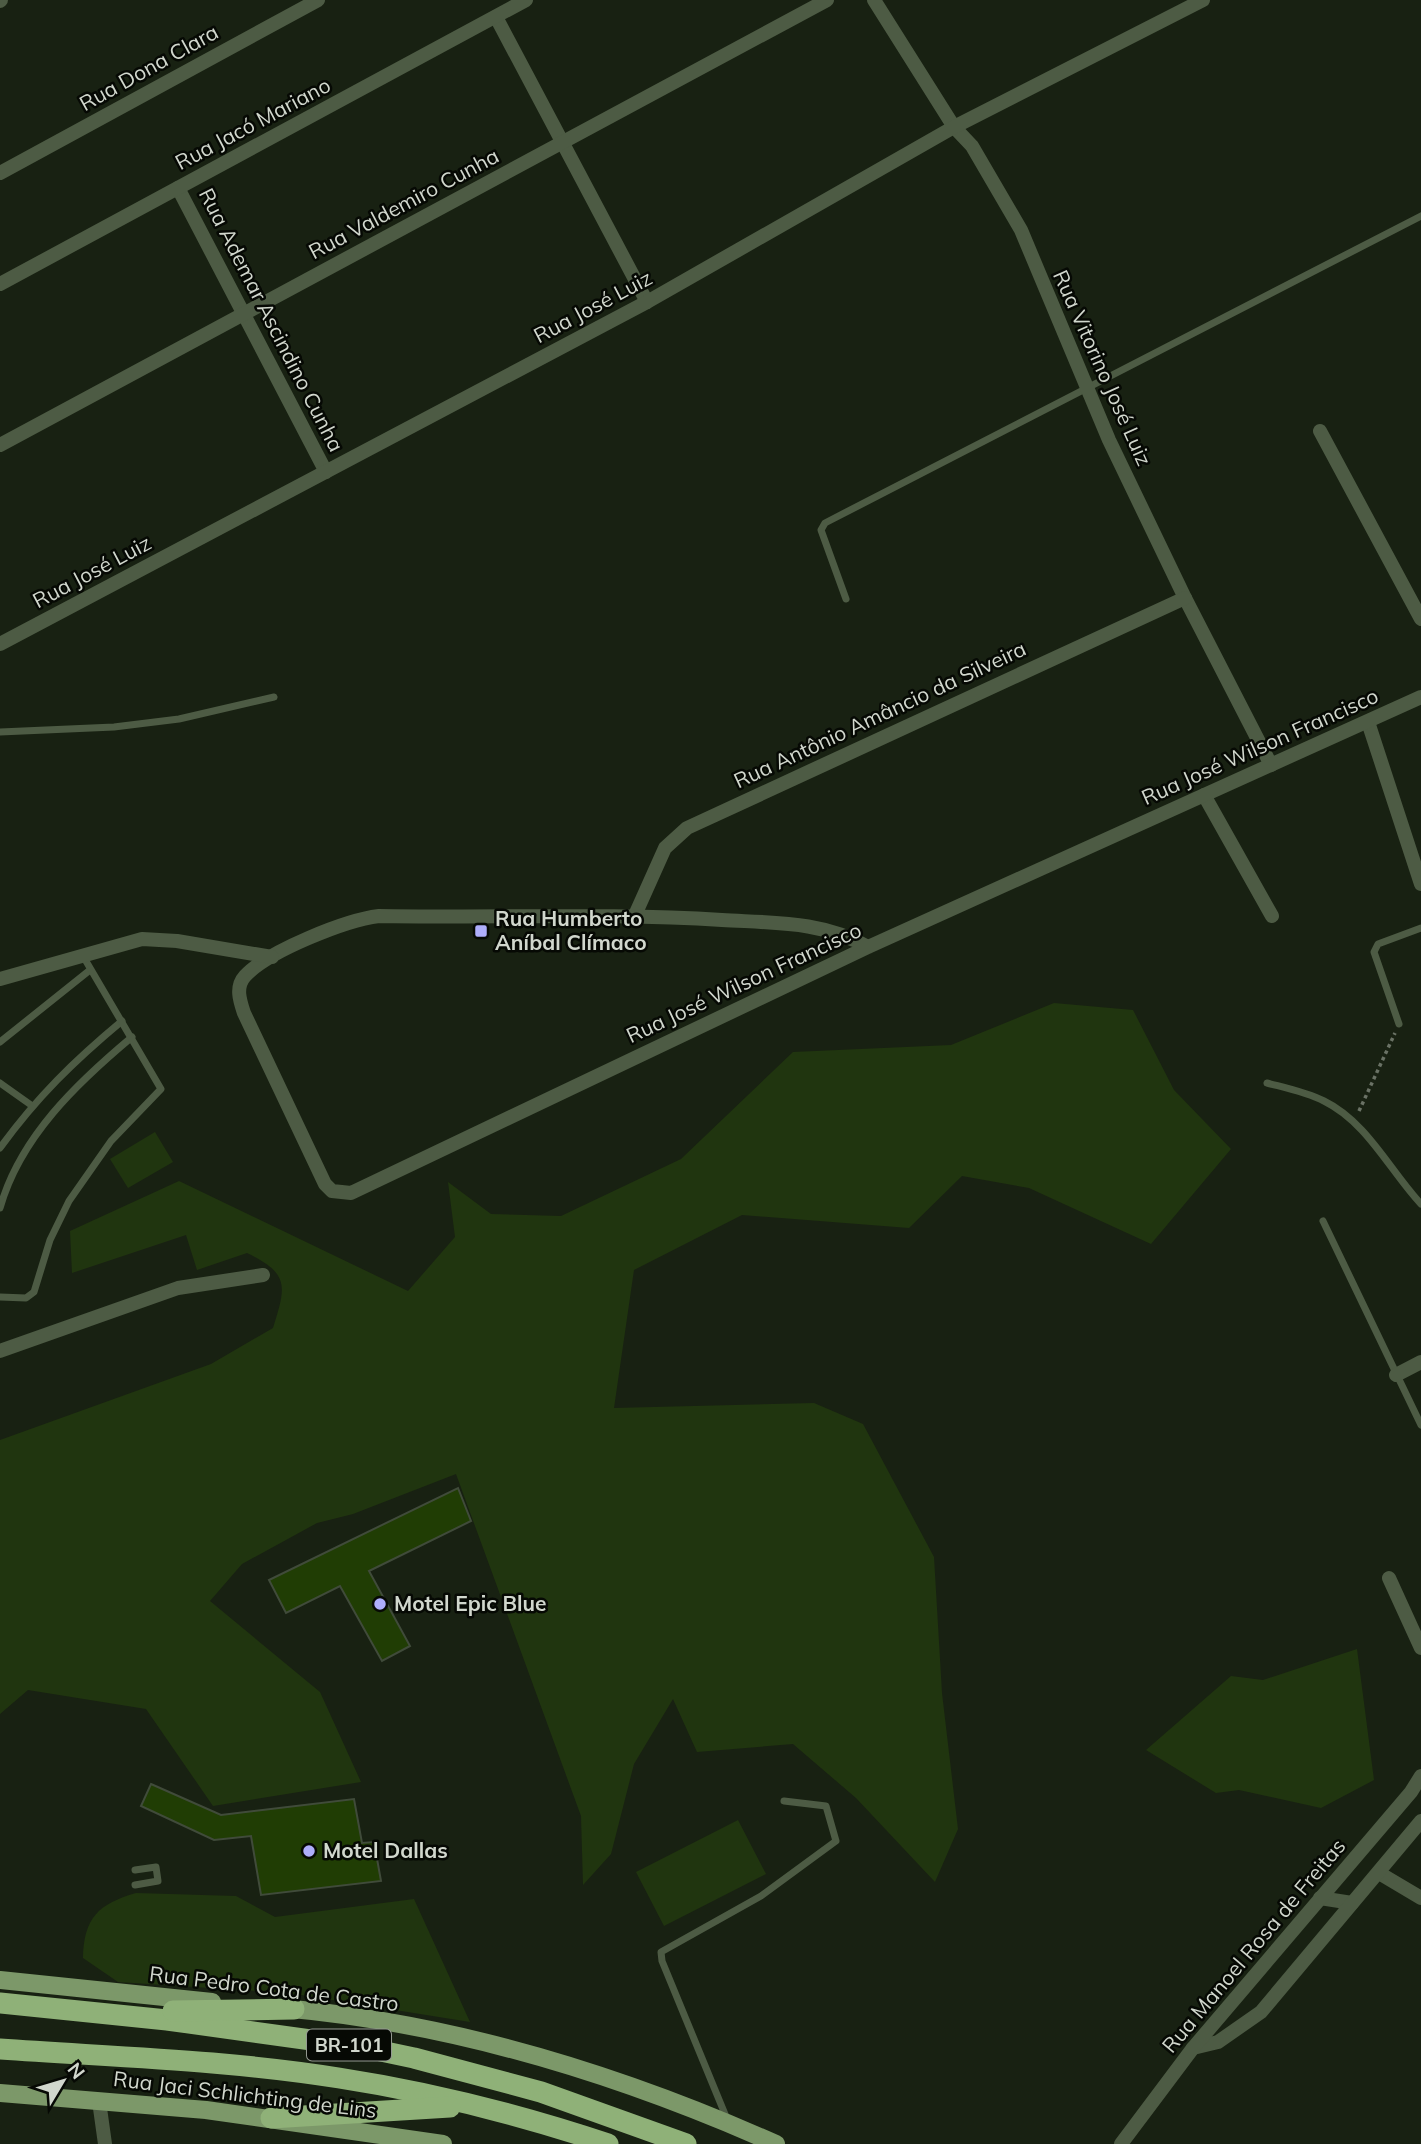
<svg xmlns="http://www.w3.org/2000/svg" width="1421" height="2144" font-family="Mulish,sans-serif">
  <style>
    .green { fill: #20350f }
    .building { fill: #203d04; stroke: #404b3a; stroke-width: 2 }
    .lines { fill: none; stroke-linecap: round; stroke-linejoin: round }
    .path { stroke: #6a7265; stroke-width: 3.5; stroke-dasharray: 3.5 3.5; stroke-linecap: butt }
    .service { stroke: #4d5b44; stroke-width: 7 }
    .minor { stroke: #4d5b44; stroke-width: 14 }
    .primary { stroke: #7c9869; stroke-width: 18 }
    .motorway { stroke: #8fb178; stroke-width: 21 }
    .poi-dot { fill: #aeaefb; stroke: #060904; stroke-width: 2.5 }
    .labels { text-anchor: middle; stroke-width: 5; stroke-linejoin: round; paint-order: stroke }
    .shield { fill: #060904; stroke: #949991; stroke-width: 2 }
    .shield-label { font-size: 19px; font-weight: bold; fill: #d1d7cd }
    .street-label { font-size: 21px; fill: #d1d7cd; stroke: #060904 }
    .poi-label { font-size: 21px; font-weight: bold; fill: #d1d7cd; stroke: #060904; text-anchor: start }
  </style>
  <rect width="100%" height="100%" fill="#182112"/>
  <g class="green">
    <path d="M 1054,1003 L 1133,1010 L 1174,1090 L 1231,1149 L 1151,1244 L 1029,1188 L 962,1176 L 909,1228 L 742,1215 L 634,1270 L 614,1408 L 814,1403 L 863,1424 L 934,1557 L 942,1693 L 958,1829 L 935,1882 L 856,1798 L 793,1744 L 697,1752 L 673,1699 L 634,1764 L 611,1854 L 583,1885 L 581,1816 L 456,1474 L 353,1514 L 317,1523 L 242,1564 L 210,1601 L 320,1692 L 361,1782 L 213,1806 L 146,1709 L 28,1690 L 0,1714 L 0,1440 L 211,1364 L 273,1328 C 286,1286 290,1274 247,1253 L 197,1270 L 186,1235 L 72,1273 L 70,1231 L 179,1181 L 408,1291 L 455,1237 L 448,1182 L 491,1214 L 561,1216 L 681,1159 L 793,1052 L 951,1045 Z"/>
    <polygon points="155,1132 173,1162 128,1188 110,1159"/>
    <polygon points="1357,1649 1374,1780 1321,1808 1239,1790 1216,1793 1146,1750 1231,1676 1263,1680"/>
    <polygon points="738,1820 766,1874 664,1926 636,1872"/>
    <path d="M 136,1893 L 236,1896 L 275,1917 L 414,1899 L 470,2022 L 289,1993 L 118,1982 L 83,1958 C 84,1918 98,1904 136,1893 Z"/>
  </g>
  <g class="building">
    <polygon points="458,1488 471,1521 369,1571 410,1646 382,1661 340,1586 286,1613 269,1580"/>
    <polygon points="151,1784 221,1815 354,1799 362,1843 374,1842 381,1881 261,1895 251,1836 214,1840 141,1806"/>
  </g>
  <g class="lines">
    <polyline class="path" points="1359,1111 1395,1033"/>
    <g class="service">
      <polyline points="846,599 821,530 825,523 1421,216"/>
      <polyline points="0,732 114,727 179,719 274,697"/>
      <polyline points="1399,1024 1374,952 1378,944 1421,928"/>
      <polyline points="0,1042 90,970"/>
      <polyline points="0,1083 31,1105"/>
      <path d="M 1267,1083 C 1286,1088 1306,1092 1324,1101 C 1367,1122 1390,1171 1421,1204"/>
      <path d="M 0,1148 C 37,1097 74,1061 122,1021"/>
      <path d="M 0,1208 C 20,1137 77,1083 132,1037"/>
      <polyline points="1323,1221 1421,1425"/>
      <polyline points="0,1297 26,1298 34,1292 50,1240 69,1201 111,1141 161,1089 83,956"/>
      <polyline points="135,1870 156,1867 158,1881 135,1885"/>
      <polyline points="727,2119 662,1961 661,1952 761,1896 836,1841 826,1806 784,1801"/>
    </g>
    <g class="minor">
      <polyline points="874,0 954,127 972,146 1021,230 1109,440 1185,598 1271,765"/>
      <polyline points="0,1 1,0"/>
      <polyline points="496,17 647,302"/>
      <polyline points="0,173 318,0"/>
      <polyline points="178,188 326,472"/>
      <polyline points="0,284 526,0"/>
      <polyline points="1320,431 1421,619"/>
      <polyline points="0,445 827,0"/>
      <polyline points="0,644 647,302 954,127 1203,0"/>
      <polyline points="1368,722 1421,884"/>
      <polyline points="1204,795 1272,916"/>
      <polyline points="635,915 665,848 687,828 1185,598"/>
      <path d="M 868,947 C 823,921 773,923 722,920 C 608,913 494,918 379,916 C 346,920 268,951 245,976 C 235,987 240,1001 244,1013 L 325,1184 L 332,1191 L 351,1193 L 868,947 L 1421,697"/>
      <polyline points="0,979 142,939 177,941 272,957"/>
      <polyline points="0,1351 178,1288 263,1275"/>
      <polyline points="1396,1375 1421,1362"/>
      <polyline points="1389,1578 1421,1648"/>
      <polyline points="1379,1873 1421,1898"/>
      <polyline points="1320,1898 1352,1903"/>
      <polyline points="1193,2048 1218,2042 1261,2012 1421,1821"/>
      <polyline points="99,2101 105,2144"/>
      <polyline points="1121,2144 1193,2048 1411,1792 1421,1776"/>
    </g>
    <g class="primary">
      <polyline points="0,1980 212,2002"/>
      <path d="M 282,2008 C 453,2023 621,2075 776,2144"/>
      <polyline points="0,2093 206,2110 443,2144"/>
    </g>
    <g class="motorway">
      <polyline points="0,2003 167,2020 362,2047 414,2058 541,2092 686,2144"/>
      <polyline points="173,2011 294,2009"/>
      <path d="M 0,2049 C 113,2057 227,2060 339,2078 C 430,2092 521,2115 608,2144"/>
      <polyline points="271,2118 450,2107"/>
    </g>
  </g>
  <g class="poi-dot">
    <rect x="474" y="924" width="14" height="14" rx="3.5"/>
    <circle cx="380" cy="1604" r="7"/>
    <circle cx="309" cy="1851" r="7"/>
  </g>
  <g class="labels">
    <rect class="shield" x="307" y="2029.5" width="84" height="31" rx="5"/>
    <g class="shield-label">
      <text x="349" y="2052">BR-101</text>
    </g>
    <g class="street-label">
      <text transform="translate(149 68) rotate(-29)" y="7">Rua Dona Clara</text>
      <text transform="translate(253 124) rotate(-28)" y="7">Rua Jacó Mariano</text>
      <text transform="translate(404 204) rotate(-28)" y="7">Rua Valdemiro Cunha</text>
      <text transform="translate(593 307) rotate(-28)" y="7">Rua José Luiz</text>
      <text transform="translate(271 320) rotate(63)" y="7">Rua Ademar Ascindino Cunha</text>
      <text transform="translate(1102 368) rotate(66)" y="7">Rua Vitorino José Luiz</text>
      <text transform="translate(92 572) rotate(-28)" y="7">Rua José Luiz</text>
      <text transform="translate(880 715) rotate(-25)" y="7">Rua Antônio Amâncio da Silveira</text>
      <text transform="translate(1260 747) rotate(-24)" y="7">Rua José Wilson Francisco</text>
      <text transform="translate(744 983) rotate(-25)" y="7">Rua José Wilson Francisco</text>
      <text transform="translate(1254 1946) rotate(-50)" y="7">Rua Manoel Rosa de Freitas</text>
      <text transform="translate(274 1989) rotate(7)" y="7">Rua Pedro Cota de Castro</text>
      <text transform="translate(245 2095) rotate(7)" y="7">Rua Jaci Schlichting de Lins</text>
    </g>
    <g class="poi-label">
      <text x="495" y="926">Rua Humberto<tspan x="495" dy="24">Aníbal Clímaco</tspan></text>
      <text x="394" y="1611">Motel Epic Blue</text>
      <text x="323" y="1858">Motel Dallas</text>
    </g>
  </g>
  <g transform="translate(63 2081) rotate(52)" stroke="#060904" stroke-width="5" paint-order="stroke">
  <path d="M0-5L12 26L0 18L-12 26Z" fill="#d1d7cd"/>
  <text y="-10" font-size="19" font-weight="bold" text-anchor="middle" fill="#d1d7cd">N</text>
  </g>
</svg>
